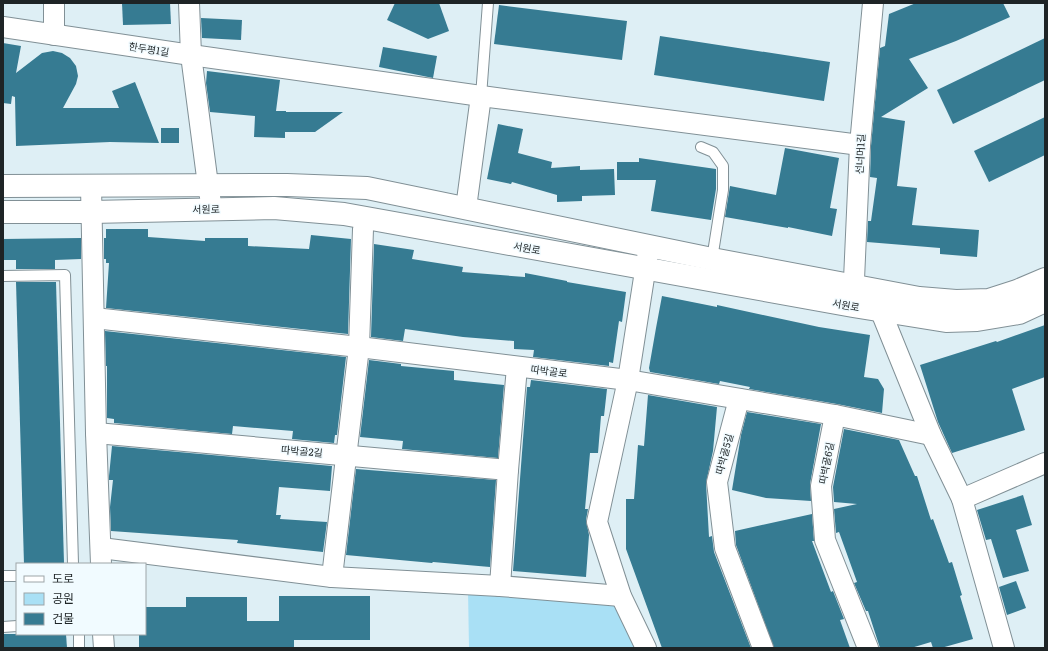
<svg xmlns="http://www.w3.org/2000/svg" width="1048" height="651" font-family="Literata,'Noto Sans KR',serif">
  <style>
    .green { fill: #a9e0f5 }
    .building { fill: #367b92 }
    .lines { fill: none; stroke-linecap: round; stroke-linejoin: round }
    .lane-casing { stroke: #819096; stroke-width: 12 }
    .street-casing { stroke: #819096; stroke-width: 22 }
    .secondary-casing { stroke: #819096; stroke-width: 24 }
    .lane { stroke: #fff; stroke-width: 10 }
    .street { stroke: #fff; stroke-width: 20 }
    .secondary { stroke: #fff; stroke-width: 22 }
    .labels { text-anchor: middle; stroke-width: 3; stroke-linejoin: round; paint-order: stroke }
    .street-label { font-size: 10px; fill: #1e2426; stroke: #f1fbff }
  </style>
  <rect width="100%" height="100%" fill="#deeff5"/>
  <polygon class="green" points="468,589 620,604 637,648 469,648"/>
  <g class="building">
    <polygon points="122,3 170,3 171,24 123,25"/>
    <polygon points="395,3 439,3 449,31 428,39 387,20"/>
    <polygon points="916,3 1003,3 1010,17 956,41 909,59 928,88 881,117 905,121 897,186 917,188 912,225 979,230 977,257 940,254 940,248 867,242 868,221 871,221 877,178 870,177 871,146 880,48 885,46 889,14"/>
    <polygon points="499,5 627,21 622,60 494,44"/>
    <polygon points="201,18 242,20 241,40 202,38"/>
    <polygon points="660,36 830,62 824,101 654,75"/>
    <polygon points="1045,38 1045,80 953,124 937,90"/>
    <polygon points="3,43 21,46 16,73 42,53 53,51 62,53 70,58 76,66 78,76 76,84 63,108 119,108 112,91 135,82 159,143 110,142 16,146 15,97 12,96 11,104 3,103"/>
    <polygon points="383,47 437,56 433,78 379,67"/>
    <polygon points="207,71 280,80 276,111 286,111 286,112 343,112 315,132 285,132 285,138 254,137 255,116 210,112 206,83"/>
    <polygon points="1045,117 1045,155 989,182 974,151"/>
    <polygon points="498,124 523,129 518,153 552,162 551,168 580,166 580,170 614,169 615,195 582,196 582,201 557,202 557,195 512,182 511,184 487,179"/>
    <rect x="161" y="128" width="18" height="15"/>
    <polygon points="785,148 839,158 830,208 837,209 832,236 788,227 788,228 725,217 730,186 776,195"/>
    <polygon points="639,158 716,169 716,189 711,220 651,211 656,180 617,180 617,162 639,162"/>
    <polygon points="106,229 148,229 148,237 205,241 205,238 248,238 248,246 309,249 311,235 351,239 348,334 106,308 109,263 106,263 106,259 104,259 104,238 106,238"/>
    <polygon points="81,238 81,259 55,260 55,269 16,269 16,260 3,260 3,239"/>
    <polygon points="374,244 414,250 412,259 463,267 462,272 525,277 525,273 567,281 567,282 626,292 622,322 619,321 613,363 609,362 609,366 533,357 534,350 514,349 514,341 463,337 405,329 403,341 371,337"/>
    <polygon points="16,282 56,282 64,563 24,564"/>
    <polygon points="662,296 717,307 717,305 819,327 870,335 864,377 878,379 884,389 882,413 837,404 749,389 750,387 720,381 719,384 650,372 649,368 656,328"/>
    <polygon points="1045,325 1045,377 1012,389 1025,430 952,453 938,422 920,365 996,341 997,342"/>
    <polygon points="105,331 346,357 337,435 335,435 334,443 292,439 293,431 233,426 232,434 114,423 114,419 107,418 107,366 106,366"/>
    <polygon points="369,360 401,364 401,366 454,371 454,380 504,385 498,458 402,449 403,441 360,437"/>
    <polygon points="531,380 607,389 604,416 601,416 598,453 590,453 585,509 588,509 586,520 589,535 586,577 513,571 527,387 530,387"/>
    <polygon points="648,395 717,407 713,451 706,483 709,537 712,536 714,552 751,648 662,648 626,549 626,499 634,499 638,445 644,446"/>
    <polygon points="747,412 821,424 810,484 811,501 766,498 732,490 741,435"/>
    <polygon points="844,429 899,440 915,476 917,476 931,520 933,519 949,563 952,562 962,595 960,596 973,639 941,648 933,648 931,642 911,648 880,648 868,611 866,611 854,583 857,582 839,532 836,533 834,509 857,504 834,502 833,487"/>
    <polygon points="112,446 332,466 330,491 279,487 276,515 281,515 280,519 327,522 323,552 237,543 238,540 111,531 110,507 113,480 109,480 109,476"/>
    <polygon points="356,469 496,480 490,567 433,562 432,563 346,555"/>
    <polygon points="1023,495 1032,525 1016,530 1029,571 1003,578 991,539 986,540 977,510"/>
    <polygon points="812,514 814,541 812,541 831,592 833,591 844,619 840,620 850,648 774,648 736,545 735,531"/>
    <polygon points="1016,581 1026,608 1007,615 999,587"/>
    <polygon points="279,596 370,596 370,640 294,640 294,648 139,648 139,634 145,634 145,607 186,607 186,597 247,597 247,621 279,621"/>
    <polygon points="3,634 66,634 67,648 3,648"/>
  </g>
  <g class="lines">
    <defs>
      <g id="lane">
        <polyline points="481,96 488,3"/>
        <polyline points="701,147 713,152 723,166 723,190 712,259"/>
        <polyline points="3,276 65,275 73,564"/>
        <polyline points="3,576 17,576"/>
        <polyline points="3,627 17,626"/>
        <polyline points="79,634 79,648"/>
      </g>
      <g id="street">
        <polyline points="54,3 54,35"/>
        <polyline points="189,3 191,55 208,185 212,209"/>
        <polyline points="3,27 191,55 481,96 860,145"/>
        <polyline points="91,186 96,433 101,564"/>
        <polyline points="466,208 481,96"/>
        <polyline points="875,297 931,435 962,499 1004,648"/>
        <polyline points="853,302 860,145 873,3"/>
        <polyline points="94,318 359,347 628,380 835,415 931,435"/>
        <polyline points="739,399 717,482 725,548 763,648"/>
        <polyline points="835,415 821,486 825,540 868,648"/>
        <polyline points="96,433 508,470"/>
        <polyline points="962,499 1045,463"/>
        <polyline points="101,548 332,577 500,586 621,596"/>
        <polyline points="332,577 359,347 363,229"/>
        <polyline points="500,586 508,470 517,367"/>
        <polyline points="103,634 104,648"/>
        <polyline points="646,648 621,596 597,522 628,380 648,252"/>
      </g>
      <g id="secondary">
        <polyline points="3,186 287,185 367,188 712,259 919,298 956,301 989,300 1017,291 1045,279"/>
        <polyline points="3,212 91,212 274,208 344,214 853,306 946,321 977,320 1019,313 1045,301"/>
      </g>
    </defs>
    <use href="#lane" class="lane-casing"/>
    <use href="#street" class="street-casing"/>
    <use href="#secondary" class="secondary-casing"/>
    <use href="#lane" class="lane"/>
    <use href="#street" class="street"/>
    <use href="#secondary" class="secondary"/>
  </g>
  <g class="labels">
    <g class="street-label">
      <text transform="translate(149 49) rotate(9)" y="4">한두평1길</text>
      <text transform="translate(860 154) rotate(-87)" y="4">선너머1길</text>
      <text transform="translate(206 209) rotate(-1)" y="4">서원로</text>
      <text transform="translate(527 248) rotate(10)" y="4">서원로</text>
      <text transform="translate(846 305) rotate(10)" y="4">서원로</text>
      <text transform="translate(549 371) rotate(7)" y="4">따박골로</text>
      <text transform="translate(302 451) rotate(5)" y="4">따박골2길</text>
      <text transform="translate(724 454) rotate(-75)" y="4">따박골5길</text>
      <text transform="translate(826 463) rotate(-79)" y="4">따박골6길</text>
    </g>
  </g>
  <rect width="1048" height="651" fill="none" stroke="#1e2426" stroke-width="8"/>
  <rect x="16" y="563" width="130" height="72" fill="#f1fbff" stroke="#9da5a8"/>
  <rect x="24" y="576" width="20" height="6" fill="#ffffff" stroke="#9da5a8"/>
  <text x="52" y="583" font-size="12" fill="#1e2426">도로</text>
  <rect x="24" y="593" width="20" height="12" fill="#a9e0f5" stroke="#9da5a8"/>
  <text x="52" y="603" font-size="12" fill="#1e2426">공원</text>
  <rect x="24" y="613" width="20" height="12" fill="#367b92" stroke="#9da5a8"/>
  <text x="52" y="623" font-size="12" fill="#1e2426">건물</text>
</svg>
